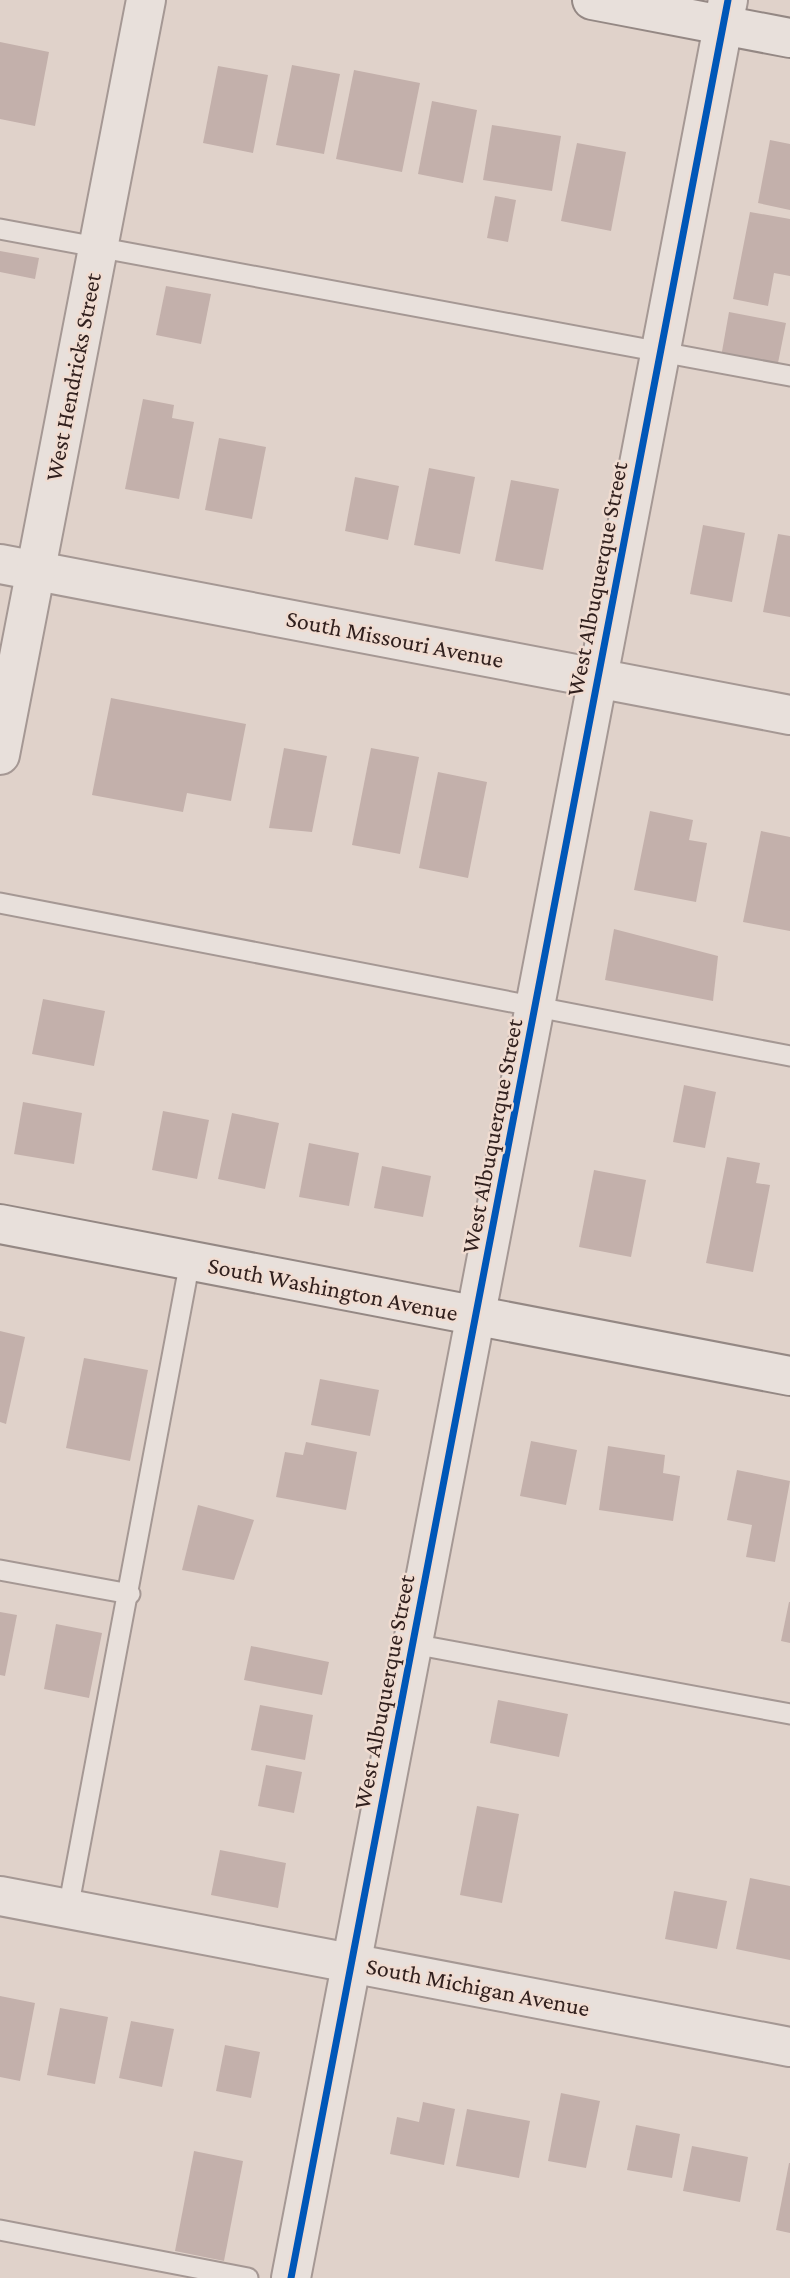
<svg xmlns="http://www.w3.org/2000/svg" width="790" height="2278" font-family="'Crimson Pro',serif">
  <style>
    .building { fill: #c3b0ab }
    .lines { fill: none; stroke-linecap: round; stroke-linejoin: round }
    .lane-casing { stroke: #a59894; stroke-width: 23 }
    .street-casing { stroke: #a59894; stroke-width: 42 }
    .secondary-casing { stroke: #948884; stroke-width: 42 }
    .lane { stroke: #e8e0db; stroke-width: 19 }
    .street { stroke: #e8e0db; stroke-width: 38 }
    .secondary { stroke: #e8e0db; stroke-width: 38 }
    .cycleway-casing { stroke: #f0dcd1; stroke-width: 11 }
    .cycleway { stroke: #0057b8; stroke-width: 7 }
    .labels { text-anchor: middle; stroke-width: 5; stroke-linejoin: round; paint-order: stroke }
    .street-label { font-size: 24px; fill: #31201e; stroke: #f0dcd1 }
  </style>
  <rect width="100%" height="100%" fill="#e0d2ca"/>
  <g class="building">
    <polygon points="0,42 49,52 35,126 0,119"/>
    <polygon points="292,65 340,74 324,154 276,145"/>
    <polygon points="218,66 268,75 253,153 203,143"/>
    <polygon points="354,70 420,83 402,172 336,159"/>
    <polygon points="432,101 477,110 463,183 418,174"/>
    <polygon points="492,125 561,136 552,191 483,180"/>
    <polygon points="770,140 790,144 790,210 758,203"/>
    <polygon points="577,143 626,152 611,231 561,221"/>
    <polygon points="495,196 516,200 508,242 487,238"/>
    <polygon points="750,212 790,219 790,276 774,273 768,306 733,299"/>
    <polygon points="0,251 39,258 35,279 0,272"/>
    <polygon points="166,286 211,294 201,344 156,335"/>
    <polygon points="729,312 786,323 777,368 721,357"/>
    <polygon points="143,399 174,405 172,418 194,422 179,499 125,489"/>
    <polygon points="219,438 266,447 252,519 205,510"/>
    <polygon points="429,468 475,477 460,554 414,545"/>
    <polygon points="355,477 399,486 388,540 345,531"/>
    <polygon points="511,480 559,489 543,570 495,561"/>
    <polygon points="703,525 745,533 732,602 690,594"/>
    <polygon points="778,534 790,536 790,617 763,612"/>
    <polygon points="111,698 246,724 231,801 187,793 183,812 92,795"/>
    <polygon points="284,748 327,756 312,832 269,828"/>
    <polygon points="371,748 419,757 400,854 352,845"/>
    <polygon points="438,772 487,782 468,878 419,868"/>
    <polygon points="650,811 693,820 689,840 707,843 696,902 634,890"/>
    <polygon points="761,831 790,837 790,931 743,922"/>
    <polygon points="614,929 718,956 713,1001 605,980"/>
    <polygon points="43,999 105,1011 94,1066 32,1054"/>
    <polygon points="684,1085 716,1092 705,1148 673,1142"/>
    <polygon points="23,1102 82,1113 74,1164 14,1154"/>
    <polygon points="163,1111 209,1120 197,1179 152,1170"/>
    <polygon points="232,1113 279,1123 265,1189 218,1179"/>
    <polygon points="309,1143 359,1153 349,1206 299,1197"/>
    <polygon points="727,1157 760,1163 756,1183 770,1185 753,1272 706,1263"/>
    <polygon points="382,1166 431,1176 423,1217 374,1208"/>
    <polygon points="594,1170 646,1180 631,1257 579,1247"/>
    <polygon points="0,1331 25,1337 6,1424 0,1422"/>
    <polygon points="84,1358 148,1370 130,1461 66,1448"/>
    <polygon points="320,1379 379,1390 370,1436 311,1425"/>
    <polygon points="531,1441 577,1450 566,1505 520,1496"/>
    <polygon points="306,1442 357,1452 346,1510 276,1497 285,1452 303,1455"/>
    <polygon points="608,1446 665,1455 663,1473 680,1476 673,1521 599,1510"/>
    <polygon points="737,1470 790,1481 775,1562 746,1557 752,1525 727,1520"/>
    <polygon points="198,1505 254,1520 234,1580 182,1570"/>
    <polygon points="789,1602 790,1602 790,1643 781,1641"/>
    <polygon points="0,1612 17,1615 5,1676 0,1675"/>
    <polygon points="56,1624 102,1633 89,1698 44,1689"/>
    <polygon points="251,1646 329,1662 322,1695 244,1680"/>
    <polygon points="498,1700 568,1714 559,1757 490,1743"/>
    <polygon points="260,1705 313,1715 305,1760 251,1750"/>
    <polygon points="266,1765 302,1772 294,1813 258,1806"/>
    <polygon points="477,1806 519,1814 502,1903 460,1895"/>
    <polygon points="220,1850 286,1863 278,1908 211,1895"/>
    <polygon points="750,1878 790,1886 790,1960 736,1949"/>
    <polygon points="674,1891 727,1901 717,1949 665,1939"/>
    <polygon points="0,1996 35,2003 20,2081 0,2077"/>
    <polygon points="60,2008 108,2017 95,2084 47,2075"/>
    <polygon points="131,2021 174,2029 162,2087 119,2078"/>
    <polygon points="225,2045 260,2052 251,2098 216,2091"/>
    <polygon points="561,2093 600,2101 586,2168 548,2161"/>
    <polygon points="423,2102 455,2109 444,2165 390,2154 397,2117 419,2122"/>
    <polygon points="467,2109 530,2121 519,2178 456,2166"/>
    <polygon points="636,2125 680,2134 672,2178 627,2170"/>
    <polygon points="692,2146 748,2157 740,2202 683,2191"/>
    <polygon points="194,2151 243,2161 224,2261 175,2251"/>
    <polygon points="789,2163 790,2163 790,2233 776,2230"/>
  </g>
  <g class="lines">
    <defs>
      <g id="lane">
        <polyline points="0,229 790,376"/>
        <polyline points="0,903 790,1056"/>
        <polyline points="0,1570 130,1594"/>
        <polyline points="413,1644 790,1714"/>
        <polyline points="68,1909 190,1261"/>
        <polyline points="0,2230 248,2278"/>
      </g>
      <g id="street">
        <polyline points="0,564 790,715"/>
        <polyline points="0,755 146,0"/>
        <polyline points="0,1896 790,2047"/>
        <polyline points="291,2278 728,0"/>
      </g>
      <g id="secondary">
        <polyline points="592,0 790,38"/>
        <polyline points="0,1224 790,1376"/>
      </g>
    </defs>
    <use href="#lane" class="lane-casing"/>
    <use href="#street" class="street-casing"/>
    <use href="#secondary" class="secondary-casing"/>
    <use href="#lane" class="lane"/>
    <use href="#street" class="street"/>
    <use href="#secondary" class="secondary"/>
    <defs>
      <polyline id="cycleway" points="291,2278 728,0"/>
    </defs>
    <use href="#cycleway" class="cycleway-casing"/>
    <use href="#cycleway" class="cycleway"/>
  </g>
  <g class="labels">
    <g class="street-label">
      <text transform="translate(73 377) rotate(-79)" y="8">West Hendricks Street</text>
      <text transform="translate(597 579) rotate(-79)" y="8">West Albuquerque Street</text>
      <text transform="translate(395 639) rotate(11)" y="8">South Missouri Avenue</text>
      <text transform="translate(492 1136) rotate(-79)" y="8">West Albuquerque Street</text>
      <text transform="translate(333 1289) rotate(11)" y="8">South Washington Avenue</text>
      <text transform="translate(384 1692) rotate(-79)" y="8">West Albuquerque Street</text>
      <text transform="translate(478 1987) rotate(11)" y="8">South Michigan Avenue</text>
    </g>
  </g>
</svg>
